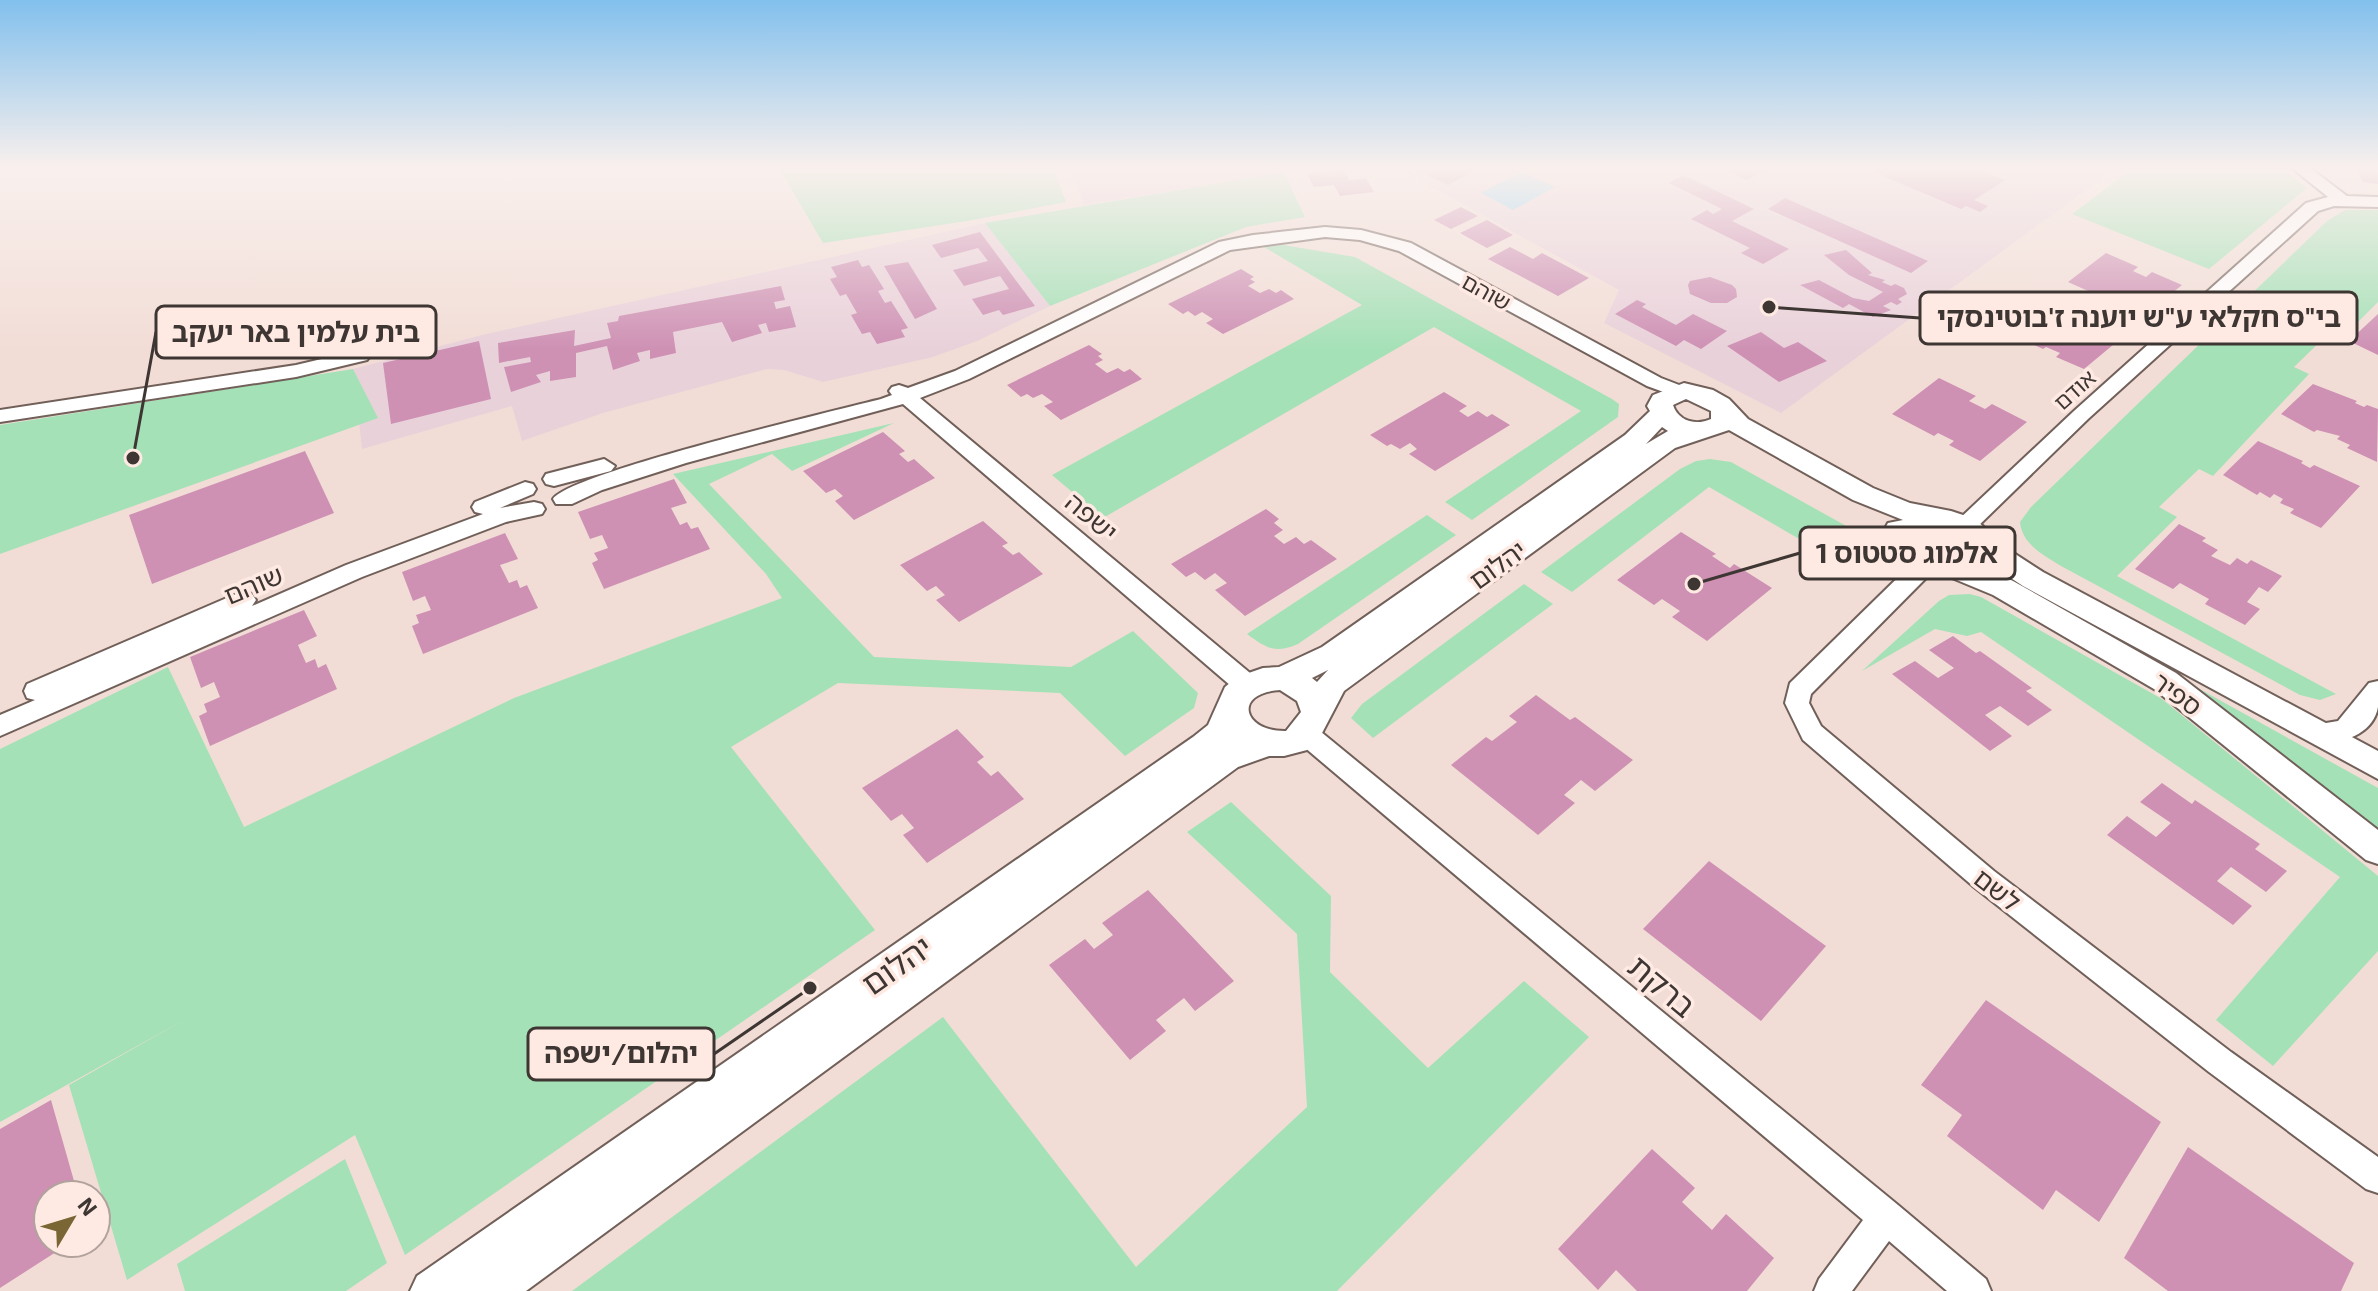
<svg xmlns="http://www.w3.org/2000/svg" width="2378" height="1291" viewBox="0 0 2378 1291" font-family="'Exo 2','Noto Sans Hebrew',sans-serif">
  <rect width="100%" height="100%" fill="#f2ddd6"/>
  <g fill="#e9d1da">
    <path d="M1070,168H1326L1284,172L1084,205Z"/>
    <path d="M1397,168H2116L1781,413L1604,323L1619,290Z"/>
    <path d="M985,223L1050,306L977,341L933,357L823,382L784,370L767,369L603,413L522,441L512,406L362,449L353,369L482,335Z"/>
  </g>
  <g fill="#a5e1b7">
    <path d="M779,168H1053L1066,202L967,221L823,243Z"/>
    <path d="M2133,168H2282L2307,188L2209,269L2072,214Z"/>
    <path d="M1284,172L1305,217L1246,227L1050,306L985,223Z"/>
    <path d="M2345,210H2378V302L2338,342L2325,337L2294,367L2309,374L2213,476L2199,469L2159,507L2177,517L2117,576L2336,694L2320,700L2300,695L2061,566C2043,555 2022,544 2020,522L2031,507L2327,221Z"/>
    <path d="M1283,245L1355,257L1612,399L1619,404L1618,417L1472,520L1445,502L1581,411L1434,327L1103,518L1052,475L1362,305L1264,247Z"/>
    <path d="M353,369L378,418L0,554V425Z"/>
    <path d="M894,423L792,471L772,454L709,484L874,657L1071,667L1133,631L1198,693L1194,708L1125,756L1060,693L838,683L731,747L875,930L405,1255L355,1135L127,1280L69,1085L184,1020L0,1122V749L168,667L244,827L514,698L782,598L766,574L673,474Z"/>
    <path d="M1710,459L1731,462L1868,538L1879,551L1878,559L1862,575L1709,487L1572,592L1541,572L1680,469L1696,461Z"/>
    <path d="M1427,515L1456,535L1298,644C1275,654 1266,648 1247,634Z"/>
    <path d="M2003,580L2378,788V829L2215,705Z"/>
    <path d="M1524,584L1553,604L1373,738L1351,718L1362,704Z"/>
    <path d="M1970,594L1981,597L2162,699L2378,876V951L2273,1066L2216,1020L2340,877L1981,632L1967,636L1935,629L1862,671L1939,601L1949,595Z"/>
    <path d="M1231,802L1331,896L1330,972L1428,1068L1524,981L1589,1037L1337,1291H572L943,1017L1136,1267L1307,1107L1297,934L1187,832Z"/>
    <path d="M345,1159L387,1263L346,1291H185L177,1264Z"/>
  </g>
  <path fill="#89d3f5" d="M1521,172L1555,187L1513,210L1481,193Z"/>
  <g fill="#ce91b4">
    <path d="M1412,168H1479L1448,185Z"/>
    <path d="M1719,168H1770L1747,180Z"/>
    <path d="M1864,168H1975L2005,180L1974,200L1988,206L1980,212L1966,206L1961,209Z"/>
    <path d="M2355,168H2378V184L2363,182Z"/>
    <path d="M1343,170L1349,180L1366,178L1374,192L1340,196L1334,185L1314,187L1307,174Z"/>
    <path d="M1683,175L1754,209L1732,221L1789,249L1763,264L1741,253L1750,248L1691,219L1707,210L1713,214L1722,209L1669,183Z"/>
    <path d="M1785,198L1828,217L1928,261L1911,273L1768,209Z"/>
    <path d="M1461,207L1478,216L1451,229L1434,220Z"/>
    <path d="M1487,220L1513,235L1487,248L1460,233Z"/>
    <path d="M980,232L1035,306L1003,315L999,310L983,315L972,299L1009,289L1000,276L964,286L953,270L988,261L978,248L941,258L932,245Z"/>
    <path d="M1510,247L1533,259L1542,253L1589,278L1558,296L1488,259Z"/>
    <path d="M1846,250L1872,273L1868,275L1885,280L1882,282L1891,286L1895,284L1904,288L1907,294L1898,299L1902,302L1897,305L1891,302L1883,306L1891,310L1873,317L1849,304L1843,308L1800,285L1819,280L1853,298L1869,301L1883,292L1849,275L1824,255Z"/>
    <path d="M2106,253L2138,267L2133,271L2146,277L2152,272L2182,285L2144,316L2117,304L2121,301L2107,295L2104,298L2068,282Z"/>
    <path d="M858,260L862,267L869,265L884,289L878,291L885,303L891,301L908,328L901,330L905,337L877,344L870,332L862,334L851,315L857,313L846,294L840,296L830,279L837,277L831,267Z"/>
    <path d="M908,262L937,309L915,319L884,266Z"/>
    <path d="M1241,269L1254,277L1250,279L1255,282L1248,286L1260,293L1269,289L1276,293L1281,290L1294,299L1223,334L1206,323L1213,319L1202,312L1195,316L1188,311L1183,314L1168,304Z"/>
    <path d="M1710,277L1732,285L1736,289L1737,297L1727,303H1711L1690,294L1688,285L1690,281Z"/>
    <path d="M781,286L785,300L774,302L776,309L790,306L796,327L769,332L766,323L758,325L762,333L732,342L722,322L673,332L676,353L650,359V350L637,353L640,361L613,370L607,346L576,353V377L550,381V371L536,375L541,382L511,392L504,367L531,362L530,357L499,363L498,343L575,330L574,346L611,338L607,323L618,321L619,316Z"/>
    <path d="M1637,300L1646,304L1642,307L1676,325L1693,314L1727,331L1701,349L1684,340L1676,346L1615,314Z"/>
    <path d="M2047,301L2080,315L2074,320L2088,326L2094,322L2125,335L2084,369L2056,357L2060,353L2046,347L2043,349L2006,332Z"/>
    <path d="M2378,314V355L2349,341Z"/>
    <path d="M1761,332L1784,348L1798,342L1827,361L1779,382L1727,346Z"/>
    <path d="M479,341L491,399L391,424L383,363Z"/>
    <path d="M1089,345L1102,354L1098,356L1103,360L1095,364L1107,373L1118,368L1124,372L1130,369L1142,379L1061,420L1044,406L1053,402L1042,394L1033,398L1027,394L1021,397L1007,385Z"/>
    <path d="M1939,378L1976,396L1969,401L1985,409L1992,404L2027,422L1980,461L1949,445L1954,441L1938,433L1934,436L1892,414Z"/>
    <path d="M2313,384L2357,401L2355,403L2364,407L2367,405L2378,409L2377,462L2347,448L2350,445L2337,439L2340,436L2317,430L2314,432L2281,414Z"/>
    <path d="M1444,392L1467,406L1459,411L1468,417L1478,411L1487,417L1492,414L1510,425L1435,471L1409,454L1417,449L1410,443L1400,449L1391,444L1387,446L1370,435Z"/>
    <path d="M883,432L905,451L899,454L908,462L914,459L935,478L854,520L835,501L843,496L835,489L826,493L803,471Z"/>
    <path d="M2258,441L2303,461L2301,463L2310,468L2314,465L2360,486L2321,528L2290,513L2294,509L2280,503L2283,499L2274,494L2270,498L2260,492L2257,495L2223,475Z"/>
    <path d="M305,451L334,513L152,584L129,515Z"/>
    <path d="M674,479L687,503L671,508L680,525L687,522L691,529L698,527L710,549L604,589L592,563L598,560L594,553L608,548L602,535L590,539L578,512Z"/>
    <path d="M1266,509L1279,519L1274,523L1283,530L1274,536L1284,544L1296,537L1304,544L1311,540L1337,559L1245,616L1215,590L1227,583L1215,573L1205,580L1195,572L1186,577L1171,564Z"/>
    <path d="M983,521L1008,543L1002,546L1013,555L1019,552L1043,574L959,622L936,600L945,595L936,586L927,591L900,565Z"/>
    <path d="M2179,524L2206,538L2202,541L2218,550L2211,556L2230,565L2237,558L2247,564L2251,560L2282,576L2268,592L2259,587L2247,602L2260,609L2245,625L2205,604L2209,599L2180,583L2173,589L2135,569Z"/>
    <path d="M1681,532L1716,554L1712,556L1730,568L1734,564L1772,588L1707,641L1672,617L1680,611L1662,599L1654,605L1617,580Z"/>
    <path d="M505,533L518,559L500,565L509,583L517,580L520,588L527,585L538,608L423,654L412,626L419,623L416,615L431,610L425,596L413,601L402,572Z"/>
    <path d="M304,610L317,636L298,645L306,663L315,659L318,668L326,664L337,689L210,746L199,716L207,712L204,704L220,697L214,682L201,688L190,657Z"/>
    <path d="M1953,636L1976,653L1980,651L2032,688L2026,691L2052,710L2028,726L2000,706L1985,715L2012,736L1990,751L1892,674L1915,661L1938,678L1954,668L1929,650Z"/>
    <path d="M1536,695L1570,720L1575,717L1633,760L1595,791L1581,780L1564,795L1575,803L1538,835L1451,765L1486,737L1492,741L1517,722L1509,716Z"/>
    <path d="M957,729L984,757L977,762L991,776L998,771L1024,799L927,863L903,835L914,828L902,814L891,821L862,788Z"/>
    <path d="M2162,783L2192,804L2195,800L2260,844L2255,849L2287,871L2266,892L2231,867L2217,881L2252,906L2233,925L2107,835L2127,816L2156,837L2171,823L2140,802Z"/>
    <path d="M1709,861L1826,946L1761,1021L1643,929Z"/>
    <path d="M1148,890L1234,981L1195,1011L1184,998L1156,1020L1166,1031L1130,1060L1049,965L1085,939L1094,949L1113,935L1102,923Z"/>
    <path d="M1986,1000L2161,1122L2099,1222L2056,1190L2043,1210L1947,1136L1962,1115L1921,1085Z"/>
    <path d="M51,1100L78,1195H48V1243H70L0,1288V1129Z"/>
    <path d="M2188,1147L2354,1263L2341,1291H2168L2124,1258Z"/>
    <path d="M1652,1149L1695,1188L1682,1202L1712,1230L1726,1214L1774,1258L1747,1291H1637L1616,1270L1598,1290L1558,1249Z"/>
  </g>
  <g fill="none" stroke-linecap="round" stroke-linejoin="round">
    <g stroke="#716059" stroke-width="4">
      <g id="minor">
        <path d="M2292,168H2310L2347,196L2378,197V207L2334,206L2318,211L2088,419L1973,531H1957L1954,526L1957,521L2074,411L2306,203L2328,197Z"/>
        <path d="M1325,227L1361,230L1411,243L1661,378L1687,388L1690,392L1680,398L1647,386L1399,251L1360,240L1325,237L1230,250L969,379L920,398L1256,678L1259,685L1256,692L1247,694L1238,692L903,404L686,463L602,490L572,504H556L553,499C570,473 834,411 881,399L892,395L889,391L892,387L899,385L908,388L955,371L1219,242L1253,235Z"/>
        <path d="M360,350L370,356L367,360L296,377L0,422V410L296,365Z"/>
        <path d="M604,459L615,466L611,471L554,486L546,484L543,479L546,474Z"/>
        <path d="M525,482L533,484L536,489L533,494L500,508L534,502L542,504L545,509L542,514L506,522L362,577L0,736V715L35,700L27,698L24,691L27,684L236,594L244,592L252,594L256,600L252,606L346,565L483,514L475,512L472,507L475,502Z"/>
        <path d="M1931,551L1939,553L1942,559L1939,565L1811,694L1809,703L1821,726L1994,871L2231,1052L2378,1157V1193L2366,1189L2209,1072L1974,887L1803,740L1785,703L1790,683L1923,553Z"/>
        <path d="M2378,681C2378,689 2378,699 2378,707C2373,737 2333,748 2308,740L2304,733L2308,726L2338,721L2369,683Z"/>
        <path d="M1306,724L1315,727L1898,1205L1986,1279L1991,1291H1947L1889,1241L1852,1291H1814L1819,1279L1863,1220L1297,741L1293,734L1297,727Z"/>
      </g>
    </g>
    <g stroke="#716059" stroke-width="4">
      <path id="tertiary" d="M1684,383L1713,390L1729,399L1748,419L1873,488L1910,503L1951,511L1975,519L2009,550L2043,572L2378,751V779L2023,586L1991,565L1988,570L2013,581L2176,673L2378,830V864L2366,860L2154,689L1993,595L1923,566L1884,530L1888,523L1903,520L1853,500L1729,430L1675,448L1344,691L1321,735L1307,750L1284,756H1269L1238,767L526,1291H410L417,1276L1193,737L1208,725L1225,687L1237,677L1263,668L1279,667L1322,647L1625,435L1650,411L1647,406L1653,395ZM1686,399L1711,411V419C1696,426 1678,421 1673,405ZM1662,427L1668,431L1646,444ZM1931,528L1955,533L1981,556C1954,555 1949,558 1927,539L1926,531ZM1328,670L1317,682L1312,678ZM1280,690L1297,701L1301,712L1286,731C1243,732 1232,693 1280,690Z"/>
    </g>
    <use href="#minor" fill="#fff" fill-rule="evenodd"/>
    <use href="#tertiary" fill="#fff" fill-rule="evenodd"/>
  </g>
  <linearGradient id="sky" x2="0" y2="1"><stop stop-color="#82c0ed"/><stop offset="0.48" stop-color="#f9f0ed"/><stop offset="1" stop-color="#f9f0ed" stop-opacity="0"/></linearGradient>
  <rect width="2378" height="349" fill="url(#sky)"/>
  <g text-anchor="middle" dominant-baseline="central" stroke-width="7" stroke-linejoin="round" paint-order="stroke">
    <g font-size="22" fill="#3e3633" stroke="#ffeae3">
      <text transform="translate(1487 291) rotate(29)">שוהם</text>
      <text transform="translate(2074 389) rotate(-42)">אודם</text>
    </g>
    <g font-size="26" fill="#3e3633" stroke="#ffeae3">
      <text transform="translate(1092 516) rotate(40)">ישפה</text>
      <text transform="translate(1497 564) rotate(-36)">יהלום</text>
      <text transform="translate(253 584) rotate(-23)">שוהם</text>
      <text transform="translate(2178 693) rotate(36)">ספיר</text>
      <text transform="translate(1998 889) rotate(38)">לשם</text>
    </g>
    <g font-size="32" fill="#3e3633" stroke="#ffeae3">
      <text transform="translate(896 964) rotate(-35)">יהלום</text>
      <text transform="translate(1663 985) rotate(40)">ברקת</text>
    </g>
  </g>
  <path fill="none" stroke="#3e3633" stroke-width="3" d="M1769 307L1920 318M133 458L156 332M1694 584L1800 553M810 988L714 1054"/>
  <g fill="#3e3633" stroke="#ffeae3" stroke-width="3">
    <circle cx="1769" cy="307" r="8"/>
    <circle cx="133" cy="458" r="8"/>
    <circle cx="1694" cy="584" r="8"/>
    <circle cx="810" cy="988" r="8"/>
  </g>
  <g fill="#ffeae3" stroke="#3e3633" stroke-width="3">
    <rect x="1920" y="292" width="437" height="52" rx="8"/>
    <rect x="156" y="306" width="280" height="52" rx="8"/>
    <rect x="1800" y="527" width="215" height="52" rx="8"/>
    <rect x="528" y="1028" width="186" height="52" rx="8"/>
  </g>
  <g font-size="28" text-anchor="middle" font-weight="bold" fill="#3e3633">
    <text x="2139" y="327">בי"ס חקלאי ע"ש יוענה ז'בוטינסקי</text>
    <text x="296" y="342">בית עלמין באר יעקב</text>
    <text x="1907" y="563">אלמוג סטטוס 1</text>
    <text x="621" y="1063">יהלום/ישפה</text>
  </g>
  <g transform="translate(72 1219) rotate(52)"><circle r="38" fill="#ffeae3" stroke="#b2a29d" stroke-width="2"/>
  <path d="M0-6L14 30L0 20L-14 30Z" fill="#7a6534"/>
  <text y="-12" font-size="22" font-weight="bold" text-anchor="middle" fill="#3e3633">N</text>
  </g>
</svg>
